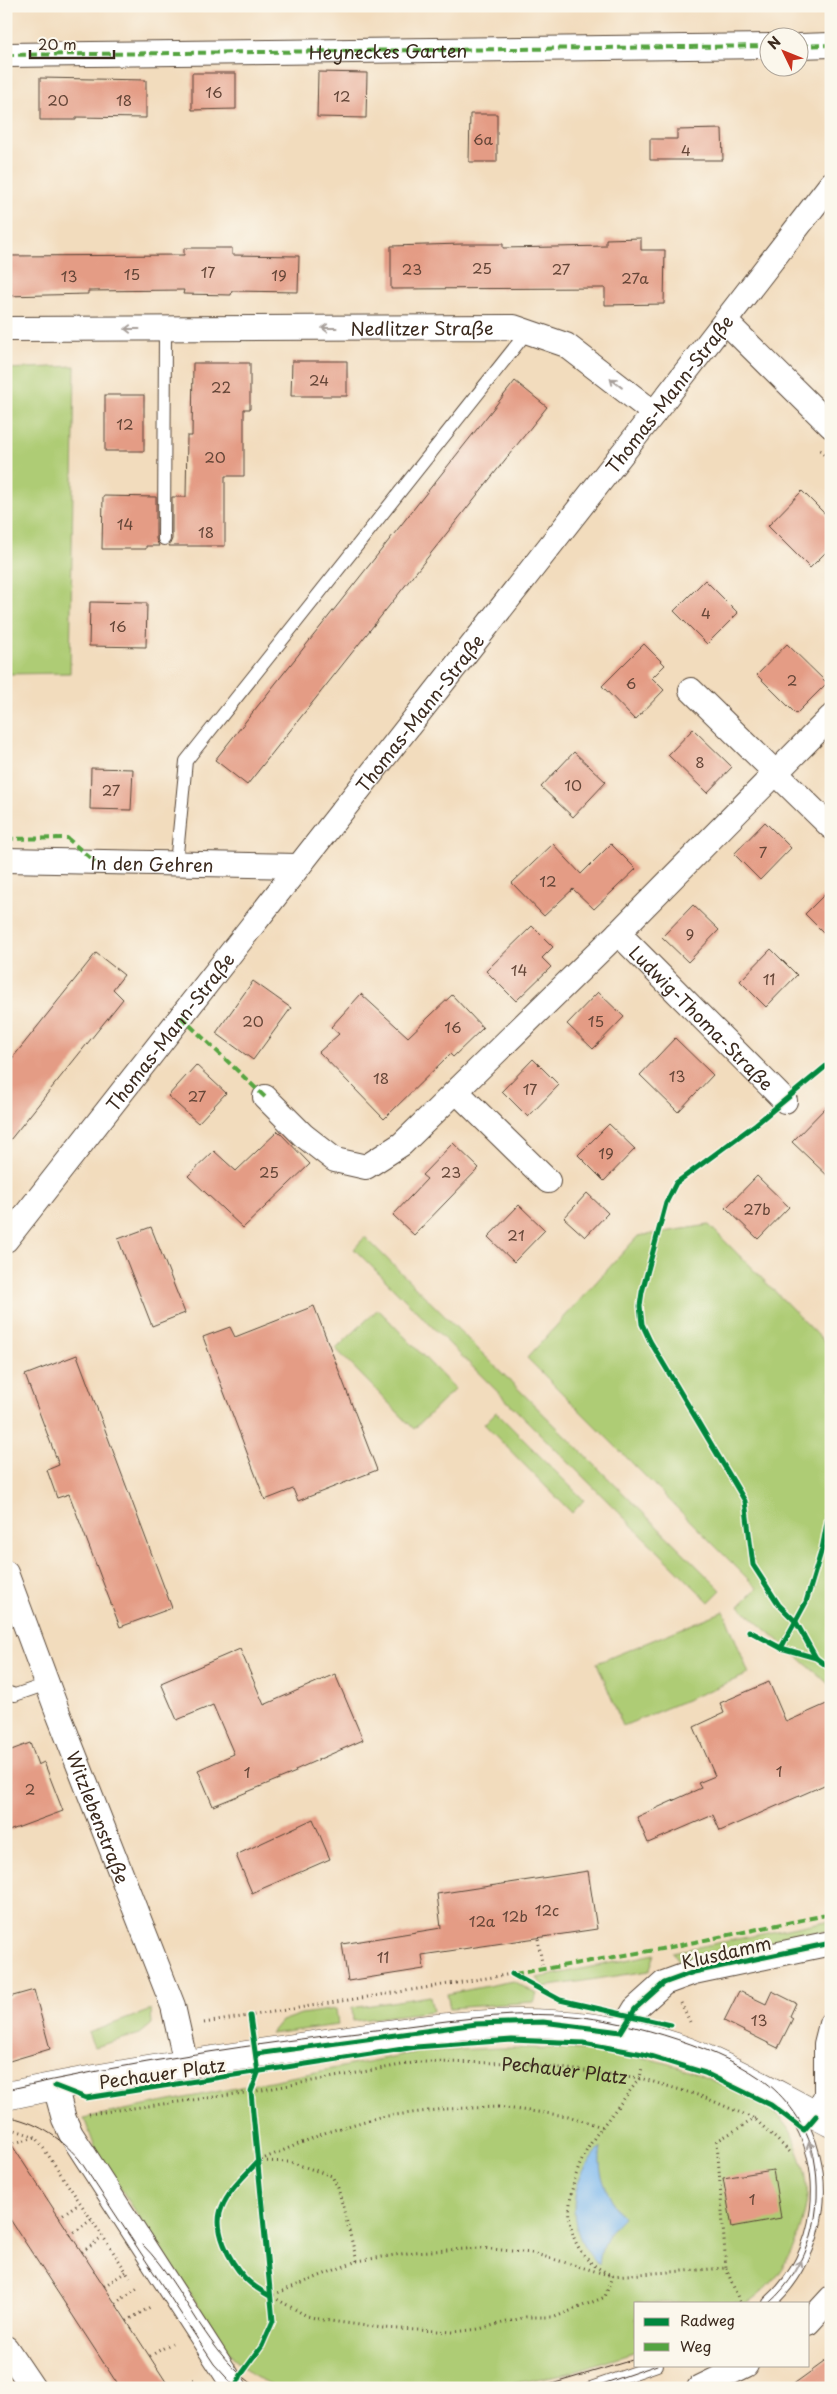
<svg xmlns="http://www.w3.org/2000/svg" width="837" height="2394" viewBox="0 0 837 2394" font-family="'Playpen Sans',sans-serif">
  <rect width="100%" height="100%" fill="#fbf7ec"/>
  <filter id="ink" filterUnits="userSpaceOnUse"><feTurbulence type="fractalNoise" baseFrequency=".02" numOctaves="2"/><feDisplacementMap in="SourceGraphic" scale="10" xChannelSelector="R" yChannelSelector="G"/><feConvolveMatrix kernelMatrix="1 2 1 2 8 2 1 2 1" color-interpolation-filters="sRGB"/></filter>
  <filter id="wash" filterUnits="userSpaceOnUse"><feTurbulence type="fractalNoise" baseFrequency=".0096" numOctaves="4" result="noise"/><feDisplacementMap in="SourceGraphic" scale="20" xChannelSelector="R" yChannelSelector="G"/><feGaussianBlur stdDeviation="1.12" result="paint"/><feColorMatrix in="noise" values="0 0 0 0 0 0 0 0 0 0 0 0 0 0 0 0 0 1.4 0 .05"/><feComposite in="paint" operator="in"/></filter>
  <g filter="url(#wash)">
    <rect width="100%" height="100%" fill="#f2dcbd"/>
    <g fill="#aecc74" stroke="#747b49">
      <path d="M75,366L70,673L6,674V369Z"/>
      <path d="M709,1225L831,1348V1686L739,1606L757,1588L527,1358L638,1236Z"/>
      <path d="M365,1237L721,1590L709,1602L354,1249Z"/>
      <path d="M378,1309L455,1389L414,1429L336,1349Z"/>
      <path d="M496,1412L584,1500L572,1513L484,1424Z"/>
      <path d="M724,1611L749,1674L623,1726L597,1663Z"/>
      <path d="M831,1920V1930L680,1962L673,1952Z"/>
      <path d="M655,1954L649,1971L544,1987L537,1978Z"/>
      <path d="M513,1981L537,1994L533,2002L450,2008L447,1994Z"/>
      <path d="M430,1996L433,2011L353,2021L352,2008Z"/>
      <path d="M336,2009L338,2025L270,2034L281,2021L301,2014Z"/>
      <path d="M151,2010L152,2024L140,2034L94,2047L88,2033Z"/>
      <path d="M500,2048C560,2048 623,2049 680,2067C699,2074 717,2082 736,2091C755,2100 776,2109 788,2127C793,2134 795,2144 798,2151C806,2171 810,2189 805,2210C797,2248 780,2281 747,2303H636V2351L568,2373L491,2388H275L254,2376L232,2357L97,2153L84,2118L417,2052Z"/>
    </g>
    <path fill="#7cb8ee" stroke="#5c7186" d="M601,2148C596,2174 609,2197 622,2218C608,2231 601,2245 599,2265C564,2232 567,2180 601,2148Z"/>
    <g id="blocks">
      <g fill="#e49c85">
        <path d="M318,72L367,73L366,118L317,117Z"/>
        <path d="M192,73H236V109L192,110Z"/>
        <path d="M40,78L146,80V118L76,117V120H40Z"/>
        <path d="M470,114H497V162H469Z"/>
        <path d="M722,129L723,160H650V139H677V130Z"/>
        <path d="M641,238V250H665L664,304L605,305V288L391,289V246L462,244H503V248L606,246V239Z"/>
        <path d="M184,248H232V255L299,256L298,292L232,291L231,295L183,294L184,290L88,291V294L6,296V256L184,255Z"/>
        <path d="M292,361H347V396H291Z"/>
        <path d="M193,363H250V409H244V476H225V546H169L172,539V497H186L187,436H192Z"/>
        <path d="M515,381L547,407L247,785L215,760Z"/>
        <rect x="105" y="395" width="39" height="56"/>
        <path d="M802,491L831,520V547L810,568L768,526Z"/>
        <path d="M103,496L156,497V539L159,546H146V549H102Z"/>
        <path d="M705,580L738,613L707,644L674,611Z"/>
        <path d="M90,602L147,603L146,647L89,646Z"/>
        <path d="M644,644L665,665L652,678L664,690L635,720L602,686Z"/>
        <path d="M787,644L827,683L796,714L757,675Z"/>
        <path d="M693,729L732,767L707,793L668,755Z"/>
        <path d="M574,752L606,782L573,817L541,787Z"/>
        <path d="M91,768L133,769L131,810L90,809Z"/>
        <path d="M765,822L791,848L760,880L734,854Z"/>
        <path d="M553,844L581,874L611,844L636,869L594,909L573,889L544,916L512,883Z"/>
        <path d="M831,888V940L805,914Z"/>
        <path d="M693,905L719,930L688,962L662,937Z"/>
        <path d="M532,926L553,947L542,958L551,967L516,1001L486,971Z"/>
        <path d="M771,949L797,975L766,1007L740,981Z"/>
        <path d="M96,953L124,975L113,989L123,999L6,1145V1066Z"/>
        <path d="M253,981L291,1008L253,1060L216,1033Z"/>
        <path d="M598,992L624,1017L593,1049L567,1024Z"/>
        <path d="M361,994L408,1037L452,995L483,1028L453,1057L450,1054L384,1119L319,1052L339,1034L331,1027Z"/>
        <path d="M675,1038L713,1075L678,1112L640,1075Z"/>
        <path d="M533,1059L559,1085L528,1117L502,1091Z"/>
        <path d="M196,1065L226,1093L198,1123L168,1096Z"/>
        <path d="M831,1102V1179L792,1142Z"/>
        <path d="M609,1124L635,1149L604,1181L578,1155Z"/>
        <path d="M278,1131L310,1164L243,1228L188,1176L214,1151L236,1171Z"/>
        <path d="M453,1143L479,1168L414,1235L393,1215L427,1179L422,1175Z"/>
        <path d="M757,1176L789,1207L758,1239L726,1208Z"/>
        <path d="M587,1193L608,1213L585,1237L564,1218Z"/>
        <path d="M519,1205L545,1230L514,1262L488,1237Z"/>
        <path d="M151,1227L185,1313L152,1326L118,1239Z"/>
        <path d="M314,1306L377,1470L298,1501L293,1489L265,1500L203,1337L230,1327L235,1337Z"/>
        <path d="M77,1355L172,1608L120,1627L69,1494L57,1498L47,1470L59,1465L25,1375Z"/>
        <path d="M240,1649L264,1705L335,1674L363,1740L295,1770L296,1772L213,1806L198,1770L234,1754L213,1705L177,1720L161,1683Z"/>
        <path d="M769,1682L786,1722L831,1702V1782L720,1831L713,1815L648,1843L637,1817L701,1788L698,1783L715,1776L694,1727L724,1713L720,1703Z"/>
        <path d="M30,1743L38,1765L44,1762L63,1811L6,1832V1752Z"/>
        <path d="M313,1819L330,1859L252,1893L236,1855Z"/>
        <path d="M588,1871L597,1929L422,1955L424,1969L348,1981L342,1944L441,1928L437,1894Z"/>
        <path d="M34,1990L50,2049L6,2062V1998Z"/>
        <path d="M739,1991L766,2004L772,1991L796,2003L790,2016L793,2018L778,2048L724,2021Z"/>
        <path d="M6,2136L104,2286L170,2388H120L6,2213Z"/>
        <path d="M773,2170L781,2218L732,2227L723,2178Z"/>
        <path d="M831,2357V2388H788Z"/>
      </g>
    </g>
  </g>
  <g filter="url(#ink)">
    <use href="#blocks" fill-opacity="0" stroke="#564536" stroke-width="1"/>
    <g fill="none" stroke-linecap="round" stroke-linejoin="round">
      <g stroke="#564536" stroke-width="14">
        <g id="service">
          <path d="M164,539L165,329"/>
          <path d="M176,864L186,761L527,332"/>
          <path d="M6,1692L15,1695L47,1684"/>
          <path d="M769,2303C823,2256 835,2166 791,2108"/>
          <path d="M591,2388L657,2365"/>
        </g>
      </g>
      <g stroke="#564536" stroke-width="26">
        <g id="minor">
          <path d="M800,46L831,45"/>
          <path id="s2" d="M6,55L770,46"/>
          <path d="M726,322L831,426"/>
          <path id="s3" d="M6,329L514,327L566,345L654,413"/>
          <path d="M691,690L831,827"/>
          <path id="s4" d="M6,860L298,866"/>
          <path id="s5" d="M618,933L785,1101"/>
          <path d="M457,1092L548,1181"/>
          <path d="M265,1097L303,1135L335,1160L366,1167L402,1144L618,933L831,717"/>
          <path id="s6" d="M6,1240L654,413L831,184"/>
          <path id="s7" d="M6,1573L58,1713L173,2006L186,2064"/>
          <path d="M621,2032L635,2009L664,1983L694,1972L831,1943"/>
          <path d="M55,2086L64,2119L71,2134L235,2388"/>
          <path d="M816,2116L826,2095V2044L831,2024"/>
          <path d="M808,2323L831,2298"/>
          <path d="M6,2348L33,2388"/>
          <path d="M699,2388L746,2365"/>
        </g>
      </g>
      <g stroke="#564536" stroke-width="29">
        <path id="secondary" d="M6,2096C101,2076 197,2062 293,2048C417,2030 534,2006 657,2041C719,2059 774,2094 831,2123"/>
      </g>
      <g stroke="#564536" stroke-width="3" stroke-dasharray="1 4" stroke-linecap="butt">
        <path d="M820,450L831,463"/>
        <path d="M538,1939L543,1969"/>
        <path d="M681,2003L690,2022"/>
        <path d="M204,2023L512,1974"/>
        <path d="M498,2107L568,2116L602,2127C575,2161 553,2222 587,2259C593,2266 604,2271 612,2276L605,2297L555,2317H526L479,2329L454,2332L382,2328L323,2320L307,2316L255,2287L243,2277L230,2257L219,2226L220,2210L229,2195L258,2161L327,2132L379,2117L444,2109Z"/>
        <path id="s1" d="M89,2114L251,2092L418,2062L521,2063L640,2078L701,2096L755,2119L790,2152"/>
        <path d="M6,2127L36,2137L130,2277"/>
        <path d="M602,2127L640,2078L642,2067"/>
        <path d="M8,2151L6,2145L36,2137"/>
        <path d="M262,2161L290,2162L332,2176L338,2188L357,2261L270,2296"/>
        <path d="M59,2217L79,2203"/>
        <path d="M70,2235L91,2220"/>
        <path d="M82,2252L102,2238"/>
        <path d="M357,2261L414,2252L482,2248L532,2253L612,2276L726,2268L717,2141L756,2118"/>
        <path d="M726,2268L740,2303"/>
        <path d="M104,2286L126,2272"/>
        <path d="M115,2303L138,2288"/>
        <path d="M127,2321L150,2307"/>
        <path d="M150,2356L172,2343"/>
        <path d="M180,2388L196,2378"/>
      </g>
      <use href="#service" stroke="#fff" stroke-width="12"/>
      <use href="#minor" stroke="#fff" stroke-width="24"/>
      <use href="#secondary" stroke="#fff" stroke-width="28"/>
      <g stroke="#3b2a1e" stroke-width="1">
        <path d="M6,2090C131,2062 257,2043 384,2029C441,2022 501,2012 559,2015C616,2017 713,2045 760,2078C786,2096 807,2125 814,2157C824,2210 811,2266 769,2303"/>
        <path d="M6,2116C36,2122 59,2136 79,2159L214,2364L236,2388"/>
        <path d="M143,2245C186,2288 207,2357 259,2388"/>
        <path d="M538,2388L636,2359"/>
        <path d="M591,2388L657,2365"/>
      </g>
      <g stroke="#54a441" stroke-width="4" stroke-dasharray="8 4" stroke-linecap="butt">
        <path d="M800,46L831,45"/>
        <path d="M6,55L770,46"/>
        <path d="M6,839L67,838L95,862"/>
        <path d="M181,1017L265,1097"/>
        <path d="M514,1974L661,1949L831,1914"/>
      </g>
      <g stroke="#fbf7ec" stroke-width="8">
        <g id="cycleway">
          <path d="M831,1062L756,1124L676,1183L666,1203L642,1292L640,1306L642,1324L650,1341L745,1501L753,1565L779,1605L796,1622L816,1658L831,1669"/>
          <path d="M749,1631L781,1648L816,1658"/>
          <path d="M781,1648L806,1602L822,1549L831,1502"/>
          <path d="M512,1974L560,2000L671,2025"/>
          <path d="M256,2054L476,2024L543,2022L621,2032L635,2009L664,1983L694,1972L831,1943"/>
          <path d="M55,2086L86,2098L416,2047L512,2040L583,2043L643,2054L705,2073L771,2105L804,2130L816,2116"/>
          <path d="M258,2161C246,2175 229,2189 222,2207C212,2229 230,2262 245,2278C252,2286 261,2291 270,2296"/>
          <path d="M235,2388L241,2375L262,2346L273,2321L251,2092L258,2073L250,2016"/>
        </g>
      </g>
      <use href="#cycleway" stroke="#00873e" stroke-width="5"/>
    </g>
    <defs><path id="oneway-shaft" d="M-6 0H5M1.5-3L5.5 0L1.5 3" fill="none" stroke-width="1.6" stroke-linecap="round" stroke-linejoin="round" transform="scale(1.25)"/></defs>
    <g stroke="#a79f9a">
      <use href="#oneway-shaft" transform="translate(329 328) rotate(180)"/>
      <use href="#oneway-shaft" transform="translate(132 329) rotate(180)"/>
      <use href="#oneway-shaft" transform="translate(616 383) rotate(-142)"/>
      <use href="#oneway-shaft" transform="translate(811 2149) rotate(-106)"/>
      <use href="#oneway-shaft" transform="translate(798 2267) rotate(-61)"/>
    </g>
  </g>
  <g text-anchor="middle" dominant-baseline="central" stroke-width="5" stroke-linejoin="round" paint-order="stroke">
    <g font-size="15" fill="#654638">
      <text x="214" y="91">16</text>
      <text x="342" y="95">12</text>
      <text x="58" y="99">20</text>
      <text x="124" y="99">18</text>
      <text x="483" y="138">6a</text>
      <text x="686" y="149">4</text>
      <text x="482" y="267">25</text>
      <text x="412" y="268">23</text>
      <text x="561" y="268">27</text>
      <text x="208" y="271">17</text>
      <text x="132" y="273">15</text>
      <text x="279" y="274">19</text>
      <text x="69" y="275">13</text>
      <text x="635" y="277">27a</text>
      <text x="319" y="379">24</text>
      <text x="221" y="386">22</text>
      <text x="125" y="423">12</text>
      <text x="215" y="456">20</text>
      <text x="125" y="523">14</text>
      <text x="206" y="531">18</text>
      <text x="706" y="612">4</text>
      <text x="118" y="625">16</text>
      <text x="792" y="679">2</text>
      <text x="631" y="682">6</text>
      <text x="700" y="761">8</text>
      <text x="573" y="784">10</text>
      <text x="111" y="789">27</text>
      <text x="763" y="851">7</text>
      <text x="548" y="880">12</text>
      <text x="690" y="933">9</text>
      <text x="519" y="969">14</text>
      <text x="769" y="978">11</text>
      <text x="253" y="1020">20</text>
      <text x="596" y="1020">15</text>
      <text x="453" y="1026">16</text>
      <text x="677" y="1075">13</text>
      <text x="381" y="1077">18</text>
      <text x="530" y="1088">17</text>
      <text x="197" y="1095">27</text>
      <text x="606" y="1152">19</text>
      <text x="269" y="1171">25</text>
      <text x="451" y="1171">23</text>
      <text x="757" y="1208">27b</text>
      <text x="516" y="1234">21</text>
      <text x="779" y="1770">1</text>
      <text x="247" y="1771">1</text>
      <text x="30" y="1788">2</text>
      <text x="547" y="1909">12c</text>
      <text x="515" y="1915">12b</text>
      <text x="482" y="1920">12a</text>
      <text x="383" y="1956">11</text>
      <text x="759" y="2019">13</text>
      <text x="752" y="2198">1</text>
    </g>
    <g font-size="18" fill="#3b2a1e" stroke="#fbf7ec">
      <text stroke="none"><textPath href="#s2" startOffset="382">Heyneckes Garten</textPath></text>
      <text stroke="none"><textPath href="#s3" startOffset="416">Nedlitzer Straße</textPath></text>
      <text stroke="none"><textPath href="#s6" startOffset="1075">Thomas-Mann-Straße</textPath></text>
      <text stroke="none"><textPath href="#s6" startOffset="670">Thomas-Mann-Straße</textPath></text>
      <text stroke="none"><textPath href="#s4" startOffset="146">In den Gehren</textPath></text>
      <text stroke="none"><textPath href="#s5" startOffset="119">Ludwig-Thoma-Straße</textPath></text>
      <text stroke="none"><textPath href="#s6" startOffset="265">Thomas-Mann-Straße</textPath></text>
      <text stroke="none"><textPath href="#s7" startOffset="261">Witzlebenstraße</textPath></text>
      <text transform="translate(726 1952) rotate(-13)">Klusdamm</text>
      <text stroke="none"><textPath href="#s1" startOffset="480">Pechauer Platz</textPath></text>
      <text transform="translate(162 2073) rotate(-8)">Pechauer Platz</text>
    </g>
  </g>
  <rect width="837" height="2394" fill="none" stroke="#fbf7ec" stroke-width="25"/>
  <rect x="634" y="2302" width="175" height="65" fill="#fbf7ec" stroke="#aea59a"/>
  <rect x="644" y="2318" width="25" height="8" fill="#00873e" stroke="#aea59a"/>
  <text x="680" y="2326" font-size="15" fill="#3b2a1e">Radweg</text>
  <rect x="644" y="2343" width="25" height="8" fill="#54a441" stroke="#aea59a"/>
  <text x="680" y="2352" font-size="15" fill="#3b2a1e">Weg</text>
  <g transform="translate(784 52) rotate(313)"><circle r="24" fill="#fbf7ec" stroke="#aea59a"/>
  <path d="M0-4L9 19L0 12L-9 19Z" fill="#c8321e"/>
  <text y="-8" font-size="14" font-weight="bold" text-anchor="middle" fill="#3b2a1e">N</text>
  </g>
  <path d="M30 50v8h84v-8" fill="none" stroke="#3b2a1e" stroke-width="2.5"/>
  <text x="38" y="50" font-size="15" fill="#3b2a1e" stroke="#fbf7ec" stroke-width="4" paint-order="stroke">20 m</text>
</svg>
